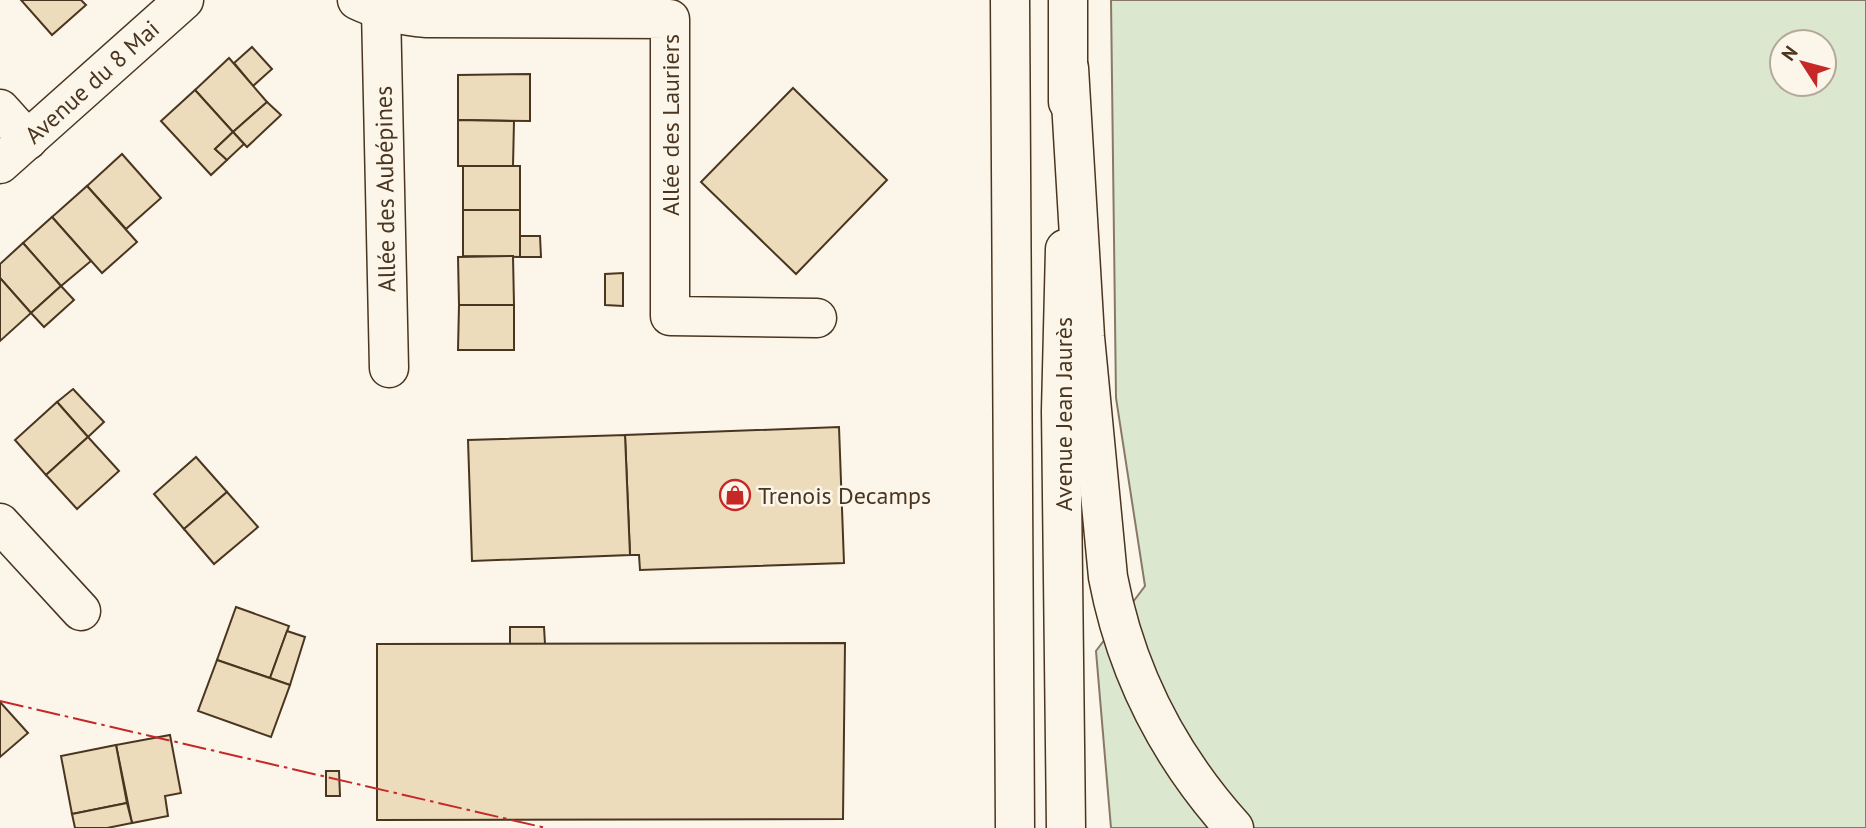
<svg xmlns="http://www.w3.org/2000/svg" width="1866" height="828" viewBox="0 0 1866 828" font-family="'PT Sans',sans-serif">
  <rect width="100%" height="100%" fill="#fbf6e9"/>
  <path fill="#dce7d0" stroke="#887966" stroke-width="2" fill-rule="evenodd" d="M1111,0H1866V828H1111L1096,651L1145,586L1116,398ZM1782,42H1824V84H1782Z"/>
  <g fill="#ecdcbc" stroke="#4a3520" stroke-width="2">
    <path d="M21,0H81L86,5L52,35Z"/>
    <path d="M252,47L272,69L253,86L234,63Z"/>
    <path d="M229,58L267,102L233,132L195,90Z"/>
    <path d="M530,74V121L458,120V75Z"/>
    <path d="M793,88L887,180L796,274L701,182Z"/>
    <path d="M195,90L233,132L215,149L227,160L211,175L161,121Z"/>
    <path d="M267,102L281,115L247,147L233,132Z"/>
    <path d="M458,120L514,121L513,166H458Z"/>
    <path d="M233,132L244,144L227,160L215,149Z"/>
    <path d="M122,154L161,198L126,229L87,186Z"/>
    <rect x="463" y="166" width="57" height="44"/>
    <path d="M87,186L137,242L102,273L52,217Z"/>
    <path d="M463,210H520V257L463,256Z"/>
    <path d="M52,217L91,261L61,286L23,243Z"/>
    <path d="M520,236H540L541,257H520Z"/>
    <path d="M23,243L61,286L31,313L0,278V264Z"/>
    <path d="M513,256L514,305H459L458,257Z"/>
    <path d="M623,273V306L605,305V274Z"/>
    <path d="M0,278L31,313L0,341Z"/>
    <path d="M61,286L74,300L44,327L31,313Z"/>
    <path d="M459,305H514V350H458Z"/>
    <path d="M73,389L104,422L88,437L57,402Z"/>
    <path d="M57,402L88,437L46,475L15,440Z"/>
    <path d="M839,427L844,563L640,570L639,555H630L625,435Z"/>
    <path d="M625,435L630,555L472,561L468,440Z"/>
    <path d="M88,437L119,471L77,509L46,475Z"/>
    <path d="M196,457L227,492L184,529L154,494Z"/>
    <path d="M227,492L258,527L214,564L184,529Z"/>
    <path d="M236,607L289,626L270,678L217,660Z"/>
    <path d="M510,627H544L545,644H510Z"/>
    <path d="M287,631L305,637L290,685L270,678Z"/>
    <path d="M845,643L843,819L377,820V644Z"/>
    <path d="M217,660L290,685L271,737L198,711Z"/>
    <path d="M0,702L28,733L0,757Z"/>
    <path d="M170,735L181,793L165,796L168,816L132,823L116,745Z"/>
    <path d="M116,745L127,803L72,814L61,756Z"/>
    <path d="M326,771H339L340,796H326Z"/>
    <path d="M127,803L132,823L107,828H75L72,814Z"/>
  </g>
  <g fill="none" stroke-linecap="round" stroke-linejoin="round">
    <g stroke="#4a3520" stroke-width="41">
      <g id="street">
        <path d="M357,0C380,11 402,16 427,18L670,19V316L817,318"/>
        <path d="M381,10L389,368"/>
        <path d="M0,109L28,140"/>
        <path d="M0,164L184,0"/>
        <path d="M0,523L81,611"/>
      </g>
    </g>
    <g stroke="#4a3520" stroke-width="41">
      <g id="secondary">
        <path d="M1010,0L1015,828"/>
        <path d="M1068,102V0"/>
        <path d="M1065,249L1061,411L1066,828"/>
      </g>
    </g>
    <g stroke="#4a3520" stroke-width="41">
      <path id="highway" d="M1069,68L1085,337L1108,577C1126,672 1169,756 1234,828"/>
    </g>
    <use href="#street" stroke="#fbf6e9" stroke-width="38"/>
    <use href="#secondary" stroke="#fbf6e9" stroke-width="38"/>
    <use href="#highway" stroke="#fbf6e9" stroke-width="38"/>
    <path stroke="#c62828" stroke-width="2" stroke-dasharray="24 5 3.5 5" stroke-linecap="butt" d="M0,701L546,828"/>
  </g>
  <defs>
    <g id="shop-ring" transform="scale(1.575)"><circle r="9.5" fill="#fbf6e9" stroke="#c62828" stroke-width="1.5"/><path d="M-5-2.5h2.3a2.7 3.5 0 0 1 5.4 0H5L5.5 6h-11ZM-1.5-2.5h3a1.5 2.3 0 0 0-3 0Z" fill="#c62828"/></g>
  </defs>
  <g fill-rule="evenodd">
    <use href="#shop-ring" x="735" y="495"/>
  </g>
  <g text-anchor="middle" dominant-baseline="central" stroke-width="5" stroke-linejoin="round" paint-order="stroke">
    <g font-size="24" fill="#4a3520" stroke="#fbf6e9">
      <text transform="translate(92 82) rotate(-42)">Avenue du 8 Mai</text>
      <text transform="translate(670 125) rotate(-90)">Allée des Lauriers</text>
      <text transform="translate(385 189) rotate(-91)">Allée des Aubépines</text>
      <text transform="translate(1063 414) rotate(-90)">Avenue Jean Jaurès</text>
    </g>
    <g font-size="24" fill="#4a3520" stroke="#fbf6e9" text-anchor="start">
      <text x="758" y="495">Trenois Decamps</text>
    </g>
  </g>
  <g transform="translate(1803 63) rotate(306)"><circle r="33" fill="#fbf6e9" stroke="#b4a999" stroke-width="2"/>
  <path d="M0-5L12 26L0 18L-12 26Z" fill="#c62828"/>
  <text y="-10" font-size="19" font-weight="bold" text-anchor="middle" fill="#4a3520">N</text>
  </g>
</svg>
